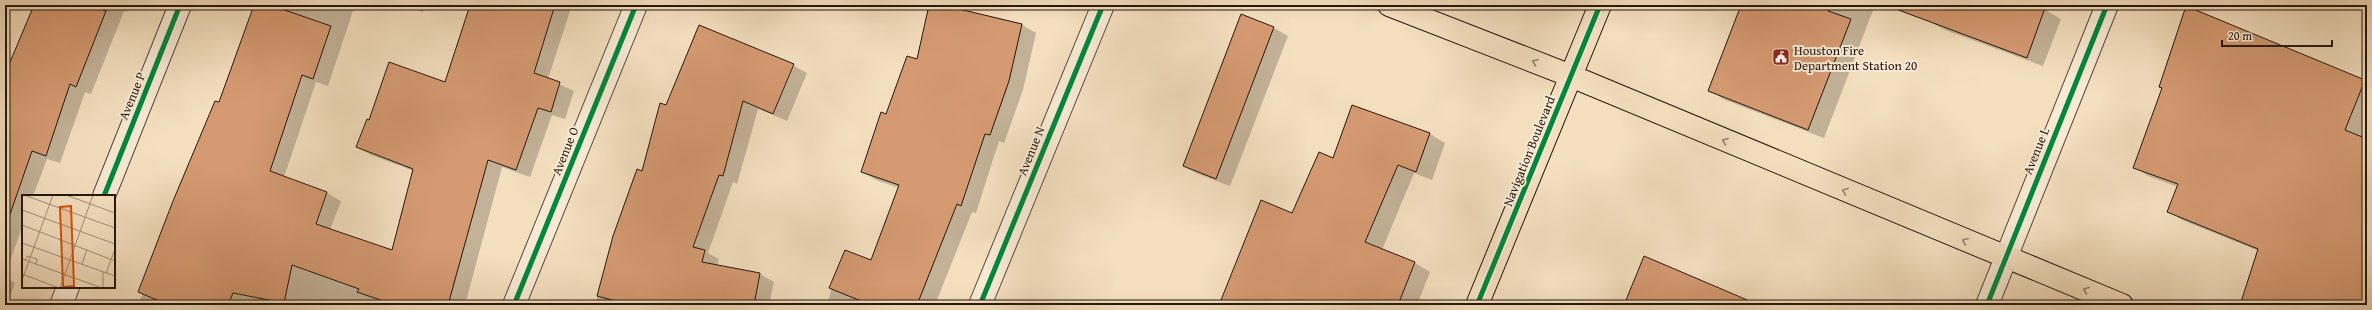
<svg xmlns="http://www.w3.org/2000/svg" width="2372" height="310" viewBox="0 0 2372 310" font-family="'Gentium Book Plus',serif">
  <rect width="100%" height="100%" fill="#f4dfbf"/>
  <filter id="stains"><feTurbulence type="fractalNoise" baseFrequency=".005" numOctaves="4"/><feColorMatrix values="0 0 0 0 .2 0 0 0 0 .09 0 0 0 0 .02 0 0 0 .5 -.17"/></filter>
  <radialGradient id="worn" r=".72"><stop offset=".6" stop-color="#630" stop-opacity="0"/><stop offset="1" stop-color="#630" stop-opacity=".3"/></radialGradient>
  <g fill="#0003">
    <path d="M34,5H129L126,12L124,11L91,94L85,92L60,163L47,159L33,196H23V225L5,275V74Z"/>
    <path d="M255,5H355L328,86L316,82L284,177L327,193L341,201L330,230L393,252L414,171L371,155L357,147L370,121L446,83L471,5H572L548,79L574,91L565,119L552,115L530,177L502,167L465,305H271L247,300L245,305H138L220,104Z"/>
    <path d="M403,5H426L423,12Z"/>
    <path d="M930,5L1022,25L1036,33L1023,90L1004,143L999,141L976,213L972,212L935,305H827L832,288L871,262L899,188L876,180L862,172L887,115L917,61Z"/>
    <path d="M1742,5H1875L1824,138L1725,100L1709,90Z"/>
    <path d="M1935,5H2049L2047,11L2061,19L2043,66L1945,30L1929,21Z"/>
    <path d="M2187,7L2367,81V305H2244L2259,251L2182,220L2168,211L2178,187L2148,176L2134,167L2163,88Z"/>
    <path d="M1241,15L1274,28L1288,36L1230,186L1198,174L1184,166Z"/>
    <path d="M792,65L771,114L758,109L737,184L733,182L708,253L719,259L717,266L760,274L774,282L769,305H595L614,236L643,172L666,106Z"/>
    <path d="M794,66L807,73L787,121L773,115Z"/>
    <path d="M1430,134L1445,143L1432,180L1414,173L1382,250L1415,263L1430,272L1417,305H1220L1334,159Z"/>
    <path d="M5,277L15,283L7,305H5Z"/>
  </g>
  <g fill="#d59a72" stroke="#25170e">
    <path d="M34,5H89L106,11L76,87L70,84L46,156L32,151L9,217L5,216V74Z"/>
    <path d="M254,5H270L331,26L313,79L302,75L270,171L327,192L316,224L392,250L413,169L356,147L367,119L369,120L389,62L445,82L470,5H555L534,73L560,82L551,112L538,108L516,170L488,160L448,305H395L357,292L359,289L292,265L284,303L233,293L228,305H169L138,292L173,201L215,101L219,102Z"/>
    <path d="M929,5H942L1022,24L1009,81L990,135L985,134L961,206L957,204L917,305H871L829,288L845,250L871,260L899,185L861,172L881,112L886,114L907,56L917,59Z"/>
    <path d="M1741,5H1831L1828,11L1851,19L1808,130L1708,91Z"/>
    <path d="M1893,5H2046L2027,58L1893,8Z"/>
    <path d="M2186,6L2365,80L2345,130L2367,139V305H2240L2258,249L2167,212L2178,184L2133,168L2162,88L2159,87Z"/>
    <path d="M1241,14L1274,27L1216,179L1183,166Z"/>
    <path d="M699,25L794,64L773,114L743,101L723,176L719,175L693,247L705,250L702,262L760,273L754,305H631L597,296L613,236L637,169L642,171L660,103L666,105Z"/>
    <path d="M1352,105L1430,133L1416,172L1398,165L1365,242L1415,262L1398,305H1219L1261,200L1292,213L1319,152L1333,158Z"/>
    <path d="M1644,256L1759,305H1624Z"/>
  </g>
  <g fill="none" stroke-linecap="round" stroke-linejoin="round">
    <g stroke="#59493a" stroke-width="24">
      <g id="minor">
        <path d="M104,196L180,5"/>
        <path d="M61,305L68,287"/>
        <path d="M514,305L636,5"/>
        <path d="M980,305L1103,5"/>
        <path d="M1987,305L2107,5"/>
      </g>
    </g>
    <g stroke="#25170e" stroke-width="24">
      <g id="primary">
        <path d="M1389,5L1571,76L2122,305"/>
        <path d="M1477,305L1600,5"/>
      </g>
    </g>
    <use href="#minor" stroke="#f8ead5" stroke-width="22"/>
    <use href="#primary" stroke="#f4dfbf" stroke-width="22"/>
    <g stroke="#f8ead5" stroke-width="8">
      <g id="cycleway">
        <path d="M104,196L180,5"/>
        <path d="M514,305L636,5"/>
        <path d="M980,305L1103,5"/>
        <path d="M1477,305L1600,5"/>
        <path d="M1987,305L2107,5"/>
      </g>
    </g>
    <use href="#cycleway" stroke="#00873e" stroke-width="5"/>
  </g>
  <defs><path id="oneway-chevron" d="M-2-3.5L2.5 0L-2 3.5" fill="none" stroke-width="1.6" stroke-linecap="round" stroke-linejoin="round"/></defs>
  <g stroke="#97856f">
    <use href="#oneway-chevron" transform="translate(1535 62) rotate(-158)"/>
    <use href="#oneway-chevron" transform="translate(1725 141) rotate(-157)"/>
    <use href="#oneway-chevron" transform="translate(1845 191) rotate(-157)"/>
    <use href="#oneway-chevron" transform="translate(1965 241) rotate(-157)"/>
    <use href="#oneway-chevron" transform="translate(2086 290) rotate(-158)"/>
  </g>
  <defs>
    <g id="civic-square" transform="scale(0.9)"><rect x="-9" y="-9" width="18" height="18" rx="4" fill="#8f2418" stroke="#f8ead5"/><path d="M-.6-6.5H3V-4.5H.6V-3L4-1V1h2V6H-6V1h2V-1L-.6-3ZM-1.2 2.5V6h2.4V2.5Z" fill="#fff"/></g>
  </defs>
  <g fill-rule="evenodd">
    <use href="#civic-square" x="1781" y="57"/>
  </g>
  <g text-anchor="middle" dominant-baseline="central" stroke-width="4" stroke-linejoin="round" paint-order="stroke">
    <g font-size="13" fill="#25170e" stroke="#f8ead5" text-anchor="start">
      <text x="1794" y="50">Houston Fire<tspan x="1794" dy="15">Department Station 20</tspan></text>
    </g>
    <g font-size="13" fill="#25170e" stroke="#f8ead5">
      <text transform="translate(132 96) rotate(-68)">Avenue P</text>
      <text transform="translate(565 151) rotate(-68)">Avenue O</text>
      <text transform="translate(1031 151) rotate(-68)">Avenue N</text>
      <text transform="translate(1529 151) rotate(-68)">Navigation Boulevard</text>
      <text transform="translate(2036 151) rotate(-68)">Avenue L</text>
    </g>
  </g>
  <g transform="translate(22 195)">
    <rect width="93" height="93" fill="#f4dfbf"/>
    <path fill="none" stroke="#a18f78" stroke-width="1" d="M2,0L93,33M44,0L93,18M0,15L93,49M0,30L93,66M0,48L93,81M0,64L80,93M3,65L6,61L15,64L14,69M60,69L65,54M81,77V93M84,78L93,54M0,79L37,93M0,85L31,0M38,93L71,0"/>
    <path fill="#d4520c" fill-opacity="0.15" stroke="#d4520c" stroke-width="2" d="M49,11L52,91L41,92L38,12Z"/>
    <rect width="93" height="93" fill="none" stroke="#25170e" stroke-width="2"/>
  </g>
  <rect width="2372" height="310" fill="none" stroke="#f4dfbf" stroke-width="20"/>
  <rect x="6" y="6" width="2360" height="298" fill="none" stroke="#25170e" stroke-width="2"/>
  <rect x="10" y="10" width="2352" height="290" fill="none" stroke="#25170e"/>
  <path d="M2222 40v6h110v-6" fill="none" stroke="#25170e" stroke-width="2"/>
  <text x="2228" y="40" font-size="12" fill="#25170e" stroke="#f8ead5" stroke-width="3" paint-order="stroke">20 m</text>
  <rect width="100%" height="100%" filter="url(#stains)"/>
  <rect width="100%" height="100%" fill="url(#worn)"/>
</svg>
